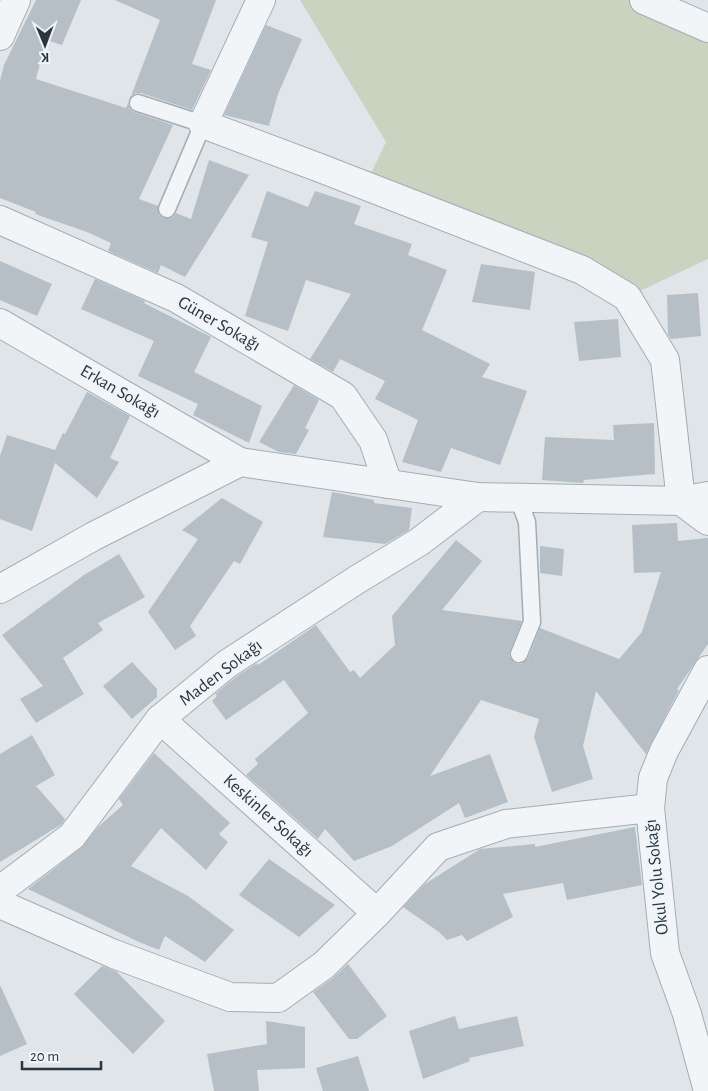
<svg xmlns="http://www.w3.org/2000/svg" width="708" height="1091" viewBox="0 0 708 1091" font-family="'Alegreya Sans',sans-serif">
  <rect width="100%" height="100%" fill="#dfe5e9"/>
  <path fill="#c9d3c0" d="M300,0H679L708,16V259L627,297L363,190L386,142Z"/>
  <g fill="#b6bfc6">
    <path d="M36,0H81L62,45L46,40L36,79L126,108L128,103L130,109L134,112L173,125L139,199L158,206L159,215L164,218L173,217L176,213L191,219L209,160L249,175L185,277L161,265L158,273L108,251L111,243L87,232L35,214L36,212L0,198V81L4,65Z"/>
    <path d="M115,0H216L192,64L211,70L192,110L141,93H135L131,96L160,20Z"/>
    <path d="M266,25L302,39L278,94L269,126L224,115Z"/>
    <path d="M267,191L308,207L315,191L361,206L354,224L412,244L408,255L447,270L422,330L490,364L482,377L527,391L500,465L451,448L441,472L402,462L418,420L375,399L385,381L340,359L333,372L310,359L351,294L306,280L288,331L245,316L268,242L251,237Z"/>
    <path d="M0,261L52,284L37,316L0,300Z"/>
    <path d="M481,264L535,272L530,310L472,302Z"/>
    <path d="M95,279L145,301L144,303L211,337L194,372L262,406L249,443L193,415L198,404L138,376L154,341L81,309Z"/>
    <path d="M698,293L701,336L671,339L668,335L667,295Z"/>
    <path d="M618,319L621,357L579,361L574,322Z"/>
    <path d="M294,385L319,400L305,428L309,430L296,454L279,452L259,442Z"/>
    <path d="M87,392L130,416L110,458L119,462L97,498L55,463L32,531L0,519V456L7,435L55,450L63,433L65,434Z"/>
    <path d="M654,423L655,474L584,480L583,483L542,480L545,437L614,440L613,425Z"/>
    <path d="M332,492L374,500V503L412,508L409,530L385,544L323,537Z"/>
    <path d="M222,498L263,522L240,564L234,561L190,626L196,636L175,650L148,612L198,539L182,530Z"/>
    <path d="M677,523L678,541L708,538V644L677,689L679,690L646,754L596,691L583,746L593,779L552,792L534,737L539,719L481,700L430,776L490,754L508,802L465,818L459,803L392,846L354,861L325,829L318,839L246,775L258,764L255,759L308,713L284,680L226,720L212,701L217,696L215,694L236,677L257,663L258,665L316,625L350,672L354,670L360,678L395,645L392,616L456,540L482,561L442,610L522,621L510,651L509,656L515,663L521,664L528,658L540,628L619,659L642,632L661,572L634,573L632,525Z"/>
    <path d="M540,546L564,549L562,576L540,573Z"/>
    <path d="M119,554L145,597L98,623L103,630L63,658L84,694L36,723L20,699L43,686L2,635L84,575Z"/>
    <path d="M132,662L157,689V697L132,719L103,686Z"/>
    <path d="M32,735L55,775L36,786L65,819L62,824L0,862V754Z"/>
    <path d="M154,753L230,823L219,834L228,842L206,870L161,828L131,866L188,896L234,930L205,962L165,936L159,950L139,942L28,889L81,848L98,827L123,805L119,799Z"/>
    <path d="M635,827L642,885L567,900L563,883L503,894L513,917L467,941L462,935L447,940L439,932L403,907L425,884L480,849L535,844V847Z"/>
    <path d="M269,859L335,905L299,937L239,895Z"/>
    <path d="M348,964L387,1016L357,1039H349L313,992L333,978Z"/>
    <path d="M102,966L116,971L165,1021L133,1054L74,994Z"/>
    <path d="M0,985L27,1044L0,1056Z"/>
    <path d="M455,1016L459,1029L517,1016L524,1046L469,1058L470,1061L423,1079L409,1031Z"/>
    <path d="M266,1021L305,1027V1068L257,1070L259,1091H214L207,1054L267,1044Z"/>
    <path d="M358,1056L369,1091H323L316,1068Z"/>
  </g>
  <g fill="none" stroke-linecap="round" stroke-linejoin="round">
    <g stroke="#a4adb3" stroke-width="19">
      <g id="service">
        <path d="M138,103L203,124L167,209"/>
        <path d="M518,498L527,522L532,622L519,654"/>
      </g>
    </g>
    <g stroke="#a4adb3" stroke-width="30">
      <g id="minor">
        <path d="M261,0L203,124L320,168L582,270L627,297L665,360L681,501L708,496"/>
        <path d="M644,0L708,28"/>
        <path d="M0,36L16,0"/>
        <path d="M0,220L176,298L343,396L373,440L388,484"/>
        <path d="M0,323L240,462"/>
        <path d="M0,589L94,536L240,462L478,497L681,501L708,521"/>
        <path d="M160,719L377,913"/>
        <path d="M0,890L72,836L160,719L227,664L358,579L419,542L478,497"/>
        <path d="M0,904L114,954L230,997L278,998L324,965L377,913L438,847L506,824L650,808"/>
        <path d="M708,1091L687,1014L665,953L650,808L653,778L664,751L708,670"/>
      </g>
    </g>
    <use href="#service" stroke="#f2f5f7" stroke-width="16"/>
    <use href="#minor" stroke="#f2f5f7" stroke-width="28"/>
  </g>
  <g text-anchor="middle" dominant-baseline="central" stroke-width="4" stroke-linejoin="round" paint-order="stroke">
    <g font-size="18" fill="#273640" stroke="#eff4f6">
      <text transform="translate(219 324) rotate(30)">Güner Sokağı</text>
      <text transform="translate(120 392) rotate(30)">Erkan Sokağı</text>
      <text transform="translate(221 673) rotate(-37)">Maden Sokağı</text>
      <text transform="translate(268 816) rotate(42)">Keskinler Sokağı</text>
      <text transform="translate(657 877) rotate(-96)">Okul Yolu Sokağı</text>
    </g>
  </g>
  <g transform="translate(45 45) rotate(179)" stroke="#eff4f6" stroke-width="4" paint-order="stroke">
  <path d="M0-4L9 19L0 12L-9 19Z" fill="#273640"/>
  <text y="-8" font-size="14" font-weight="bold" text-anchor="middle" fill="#273640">K</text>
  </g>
  <path d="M22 1061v8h79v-8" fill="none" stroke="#273640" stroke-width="2.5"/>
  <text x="30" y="1061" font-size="15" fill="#273640" stroke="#eff4f6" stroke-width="4" paint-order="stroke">20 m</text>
</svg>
